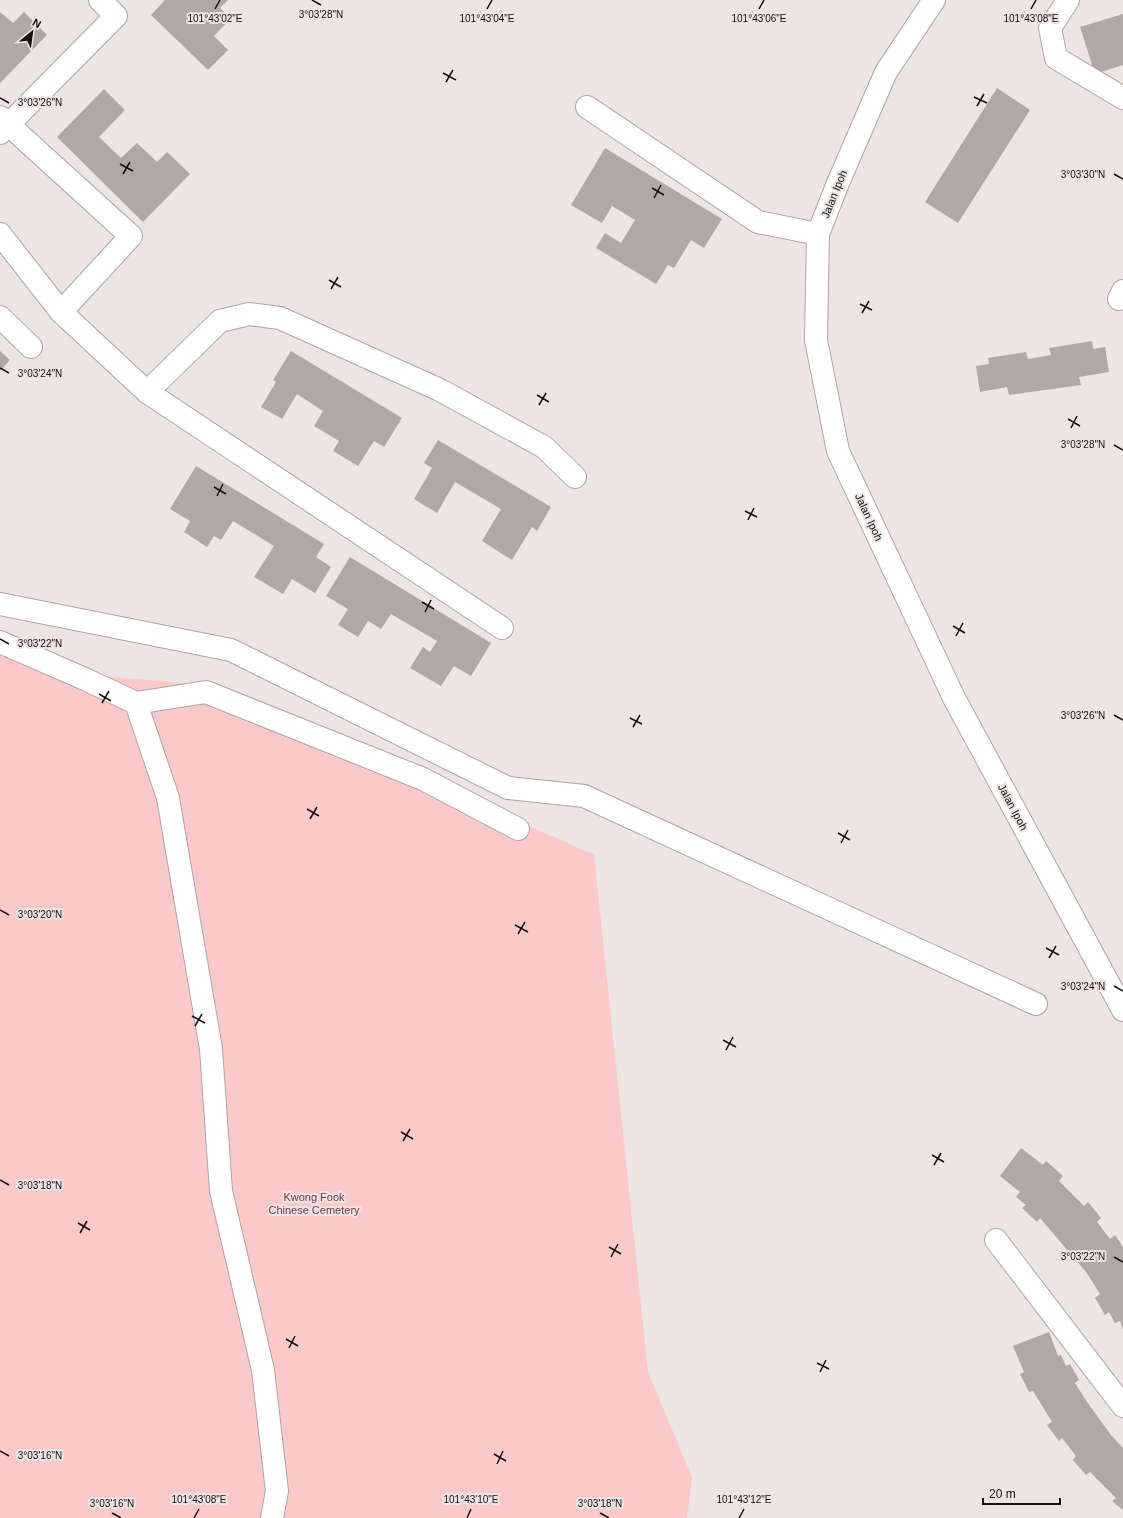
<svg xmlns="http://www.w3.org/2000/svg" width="1123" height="1518" viewBox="0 0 1123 1518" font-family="Arial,sans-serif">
  <rect width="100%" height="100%" fill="#ede4e4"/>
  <path fill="#fbc9ca" d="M0,648L80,674L217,686L594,855L648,1372L692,1477L687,1518H0Z"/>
  <g fill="#b1a7a7">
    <path d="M165,0H228L220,8L231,18L214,36L228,50L208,70L151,15Z"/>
    <path d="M0,12L13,23L24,12L47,35L0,83Z"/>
    <path d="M1123,14V65L1095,74L1080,27Z"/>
    <path d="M997,88L1030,110L958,223L925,202Z"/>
    <path d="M104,89L125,110L99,137L121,158L137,143L157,162L167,152L190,174L143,222L57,137Z"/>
    <path d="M605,148L722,219L704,248L691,240L674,268L668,265L656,284L596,248L605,233L621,243L635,220L612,206L602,223L571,205Z"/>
    <path d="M1092,341L1093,349L1105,347L1109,372L1079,377L1081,385L1009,395L1007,387L980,392L976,366L989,364L988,358L1026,352L1028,359L1051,355L1049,348Z"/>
    <path d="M0,351L10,360L0,371Z"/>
    <path d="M291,351L402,418L384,447L374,441L358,466L333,451L339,441L314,426L323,411L297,394L282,419L261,407L276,382L273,380Z"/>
    <path d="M438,440L551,507L537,531L532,527L512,560L482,541L501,509L455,482L437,513L414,499L432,468L424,463Z"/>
    <path d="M196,466L324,544L316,557L331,567L315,593L292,579L283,594L254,577L274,546L233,521L221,540L214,536L207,547L184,532L190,521L170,509Z"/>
    <path d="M350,557L491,643L471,676L454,666L441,686L410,668L423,647L430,652L437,641L391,614L381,629L368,621L358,637L338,625L348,609L326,596Z"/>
    <path d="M1021,1148L1043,1165L1046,1161L1063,1176L1059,1181L1084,1206L1088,1202L1101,1218L1097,1222L1110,1239L1115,1235L1123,1247V1330L1120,1321L1115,1323L1109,1312L1105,1315L1095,1298L1100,1294L1086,1272L1040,1218L1037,1222L1022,1208L1026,1205L1016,1197L1020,1192L1000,1176Z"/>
    <path d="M1049,1332L1058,1356L1061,1355L1066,1366L1070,1364L1079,1380L1075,1383L1087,1402L1111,1435L1123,1448V1510L1112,1501L1116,1498L1090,1472L1086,1475L1073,1460L1076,1456L1062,1438L1059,1441L1047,1425L1052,1422L1033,1391L1029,1392L1020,1374L1024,1372L1013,1346Z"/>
  </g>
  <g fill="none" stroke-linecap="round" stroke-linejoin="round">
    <g stroke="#aea5a5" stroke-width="24">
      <g id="minor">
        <path d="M934,0L886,72L838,183L818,234L816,340L838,451L954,698L1123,1010"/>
        <path d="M1068,0L1050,28L1056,58L1123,98"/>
        <path d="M587,107L758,222L818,234"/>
        <path d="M0,117L131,236L61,312"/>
        <path d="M0,133L116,16L100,0"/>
        <path d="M0,234L61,312L147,392L502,628"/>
        <path d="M1119,299L1123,291"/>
        <path d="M0,317L31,347"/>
        <path d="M147,392L220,321L249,314L280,318L440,390L544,447L575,477"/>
        <path d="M0,604L231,650L508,788L584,796L1036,1004"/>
        <path d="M0,642L87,680L136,703L168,798L211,1049L221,1191L263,1370L277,1491L272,1518"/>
        <path d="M136,703L206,692L423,779L518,829"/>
        <path d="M996,1240L1123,1406"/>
      </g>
    </g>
    <use href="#minor" stroke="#fff" stroke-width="22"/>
  </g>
  <path fill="none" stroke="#141010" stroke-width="1.5" d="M312,0L321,5M215,9L220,0M487,9L492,0M759,9L764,0M1031,9L1036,0M443,73L456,80M446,82L453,70M974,97L987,103M0,98L9,103M977,106L984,94M120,164L133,171M123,174L130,162M1114,174L1123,179M652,188L664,195M654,198L661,185M329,280L341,287M331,289L338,277M860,304L872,310M862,313L869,301M0,368L9,373M537,395L549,402M539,405L546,393M1068,419L1080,426M1071,428L1077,416M1114,445L1123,450M214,487L226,494M217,496L223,484M745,511L757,517M748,520L754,508M422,602L434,609M425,612L431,600M953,626L965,633M956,636L963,623M0,639L9,644M99,694L111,701M102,703L109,691M1114,715L1123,720M630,718L642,724M633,727L640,715M307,809L319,816M310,819L317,807M838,833L850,840M841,843L848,830M0,910L9,915M515,925L528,932M518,934L525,922M1046,948L1059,955M1049,958L1056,946M1114,986L1123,991M192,1016L205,1023M195,1026L202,1014M723,1040L736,1047M726,1050L733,1037M401,1132L413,1139M403,1141L410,1129M932,1155L944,1162M934,1165L941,1153M0,1180L9,1185M78,1223L90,1230M80,1233L87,1221M609,1247L621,1254M611,1257L618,1244M1114,1257L1123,1262M286,1339L298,1346M289,1348L295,1336M817,1363L829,1369M820,1372L826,1360M0,1451L9,1456M494,1454L506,1461M497,1464L503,1451M112,1513L121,1518M600,1513L609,1518M194,1518L199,1509M467,1518L471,1509M739,1518L744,1509"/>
  <g text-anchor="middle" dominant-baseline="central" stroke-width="4" stroke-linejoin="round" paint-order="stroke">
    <g font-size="11" fill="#141010" stroke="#ede4e4">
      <text transform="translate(834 194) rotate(-68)">Jalan Ipoh</text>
      <text transform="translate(869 517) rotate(65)">Jalan Ipoh</text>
      <text transform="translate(1013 807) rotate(62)">Jalan Ipoh</text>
    </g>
    <g font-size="11" fill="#80333b" stroke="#ede4e4">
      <text x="314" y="1197">Kwong Fook<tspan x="314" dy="13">Chinese Cemetery</tspan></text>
    </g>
  </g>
  <g font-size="10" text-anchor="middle" fill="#141010" stroke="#ede4e4" stroke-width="4" stroke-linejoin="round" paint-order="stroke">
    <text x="321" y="18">3°03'28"N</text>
    <text x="215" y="22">101°43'02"E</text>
    <text x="487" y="22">101°43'04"E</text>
    <text x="759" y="22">101°43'06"E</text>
    <text x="1031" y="22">101°43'08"E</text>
    <text x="40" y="106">3°03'26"N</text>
    <text x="1083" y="178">3°03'30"N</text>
    <text x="40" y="377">3°03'24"N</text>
    <text x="1083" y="448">3°03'28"N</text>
    <text x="40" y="647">3°03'22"N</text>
    <text x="1083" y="719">3°03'26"N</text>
    <text x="40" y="918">3°03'20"N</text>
    <text x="1083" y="990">3°03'24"N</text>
    <text x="40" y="1189">3°03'18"N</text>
    <text x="1083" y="1260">3°03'22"N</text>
    <text x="40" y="1459">3°03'16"N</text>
    <text x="199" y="1503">101°43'08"E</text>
    <text x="471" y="1503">101°43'10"E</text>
    <text x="744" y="1503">101°43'12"E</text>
    <text x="112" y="1507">3°03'16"N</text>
    <text x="600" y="1507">3°03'18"N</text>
  </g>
  <g transform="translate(32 32) rotate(29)" stroke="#ede4e4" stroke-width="3" paint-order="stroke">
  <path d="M0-3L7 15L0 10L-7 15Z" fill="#141010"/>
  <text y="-6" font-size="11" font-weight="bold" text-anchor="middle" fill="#141010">N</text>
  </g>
  <path d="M983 1498v6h77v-6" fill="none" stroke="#141010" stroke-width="2"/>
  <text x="989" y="1498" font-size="12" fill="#141010" stroke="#ede4e4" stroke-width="3" paint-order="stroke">20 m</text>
</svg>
